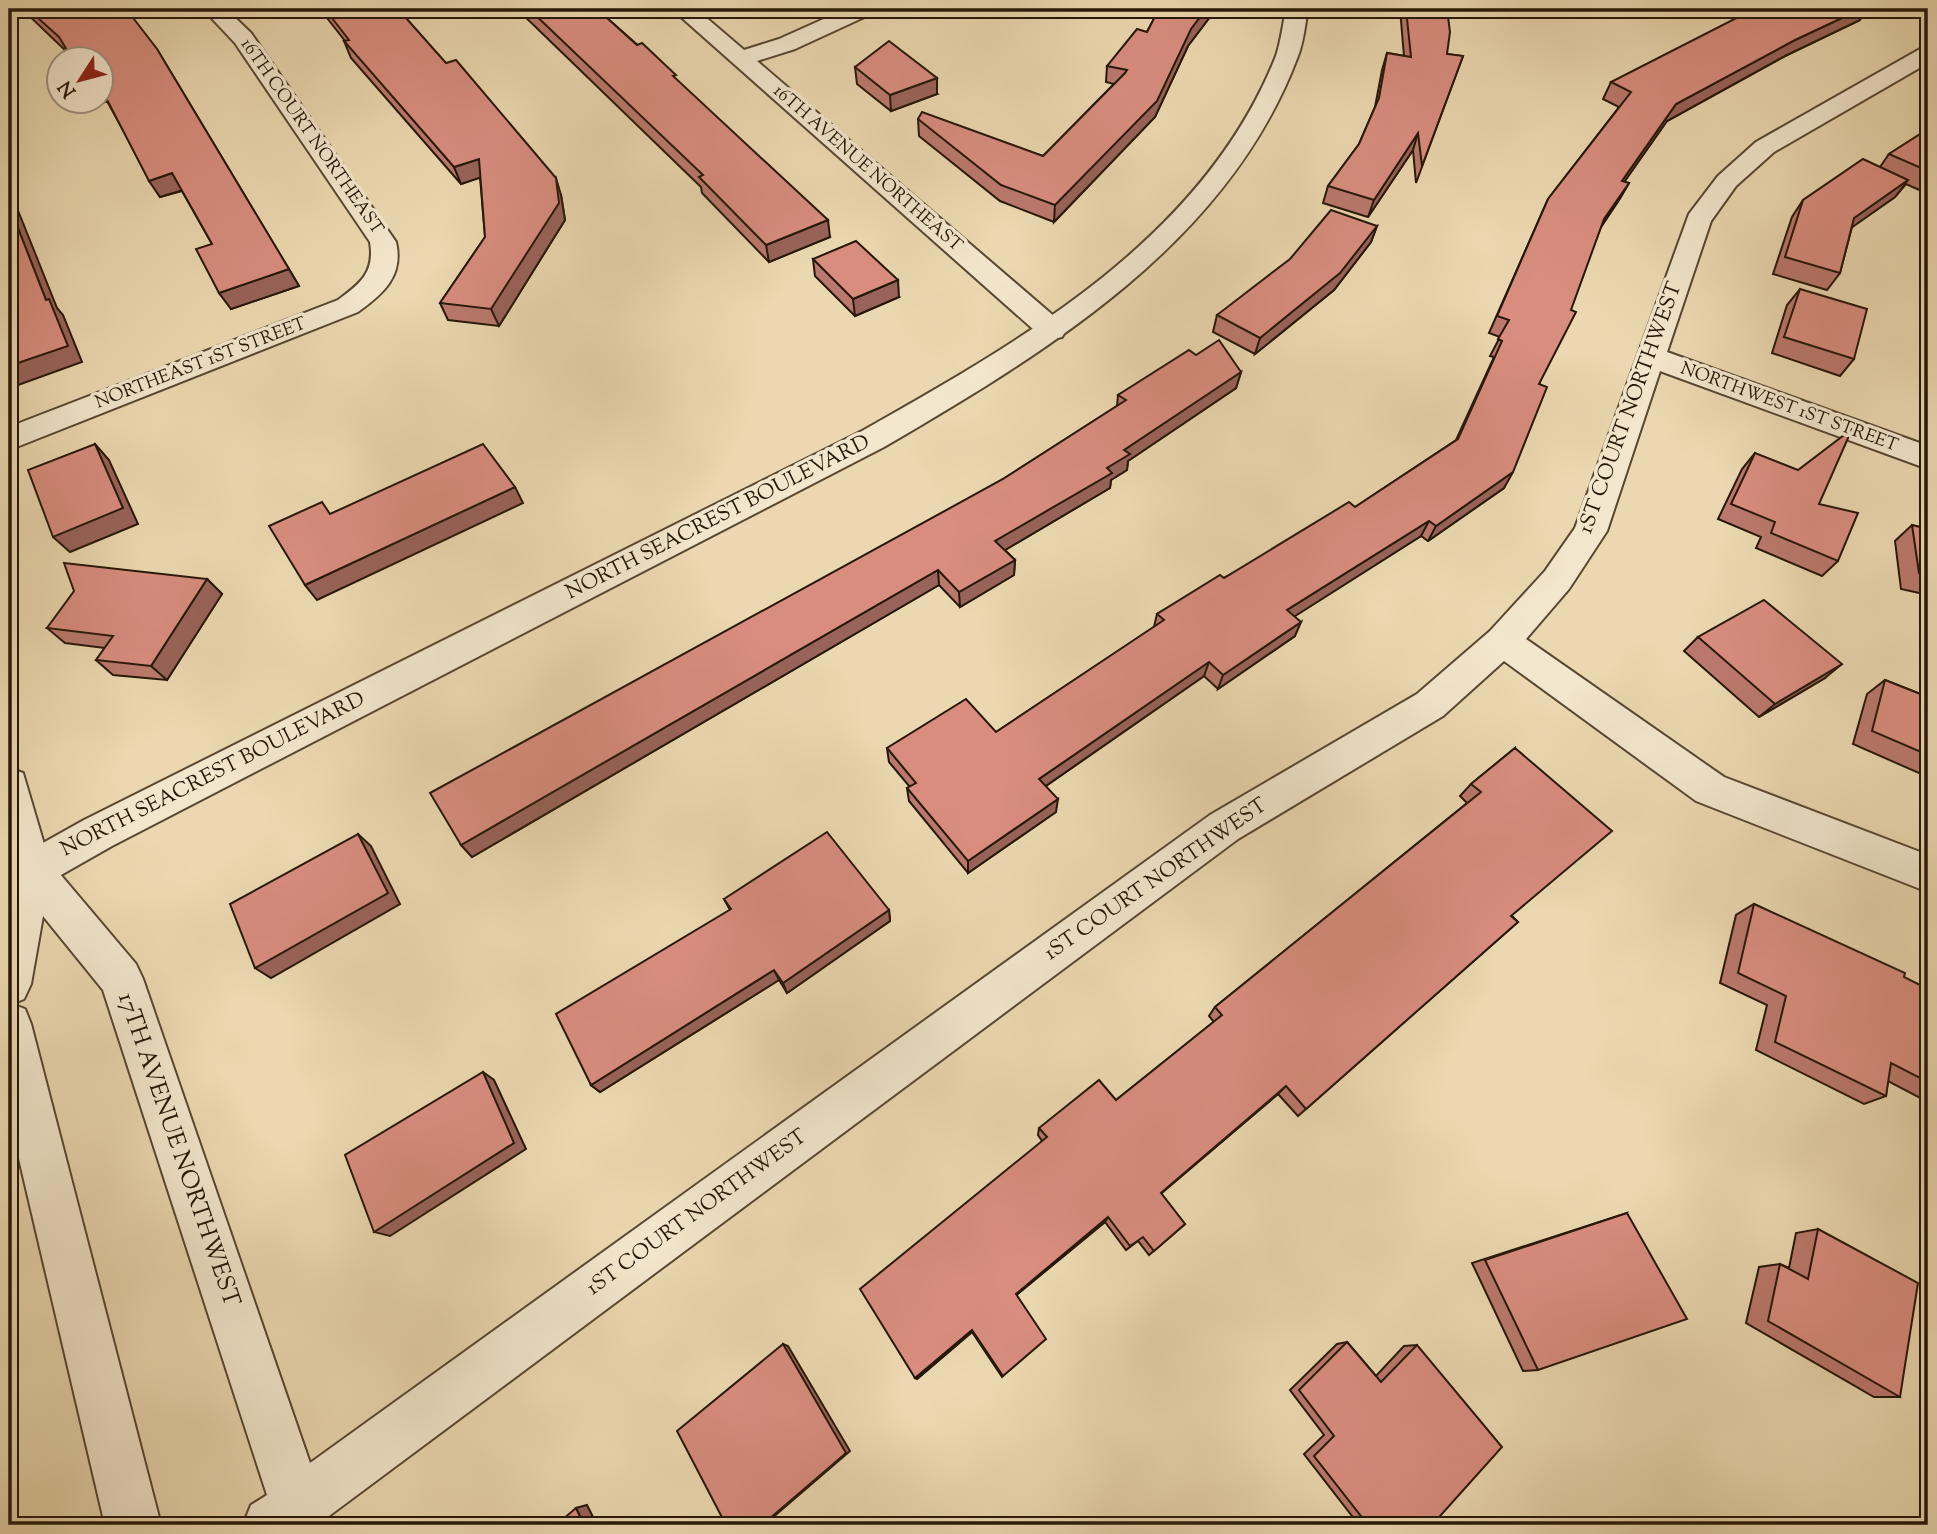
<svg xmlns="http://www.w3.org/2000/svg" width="1937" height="1534" viewBox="0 0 1937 1534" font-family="'Sorts Mill Goudy',serif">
  <rect width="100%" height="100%" fill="#ebd8b0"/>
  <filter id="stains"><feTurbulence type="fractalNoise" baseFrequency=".00286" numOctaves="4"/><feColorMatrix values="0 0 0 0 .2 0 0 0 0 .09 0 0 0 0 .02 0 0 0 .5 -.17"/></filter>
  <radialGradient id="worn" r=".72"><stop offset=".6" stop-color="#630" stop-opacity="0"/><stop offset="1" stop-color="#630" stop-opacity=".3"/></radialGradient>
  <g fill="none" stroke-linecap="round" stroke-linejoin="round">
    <g stroke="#574732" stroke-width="4">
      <g id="minor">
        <path d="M203,9H226L251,33L396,242C404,276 383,294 358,312L9,450V427L338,300C361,283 375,272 370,242L235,43Z"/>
        <path d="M672,9H696L744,50L779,39L846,9H874L871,14L795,49L757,61L1062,323L1066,330L1062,337L1052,339L1042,337Z"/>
        <path d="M1928,47V63L1774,152L1736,186L1711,221L1667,352L1928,446V469L1660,371L1607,531L1569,589L1526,639L1724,777L1928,855V892L1696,801L1504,661L1443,716L1238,839L329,1516L332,1525H243L251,1505L267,1495L103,990L43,916L31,984L24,999L12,1004L25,1009L31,1024L161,1525H105L9,1116V768L23,773L49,861L136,964L143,979L310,1463L1210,815L1417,694L1490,631L1545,571L1575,528L1689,214L1718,176L1756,142L1920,49Z"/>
      </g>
    </g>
    <g stroke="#574732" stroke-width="4">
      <path id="tertiary" d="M1286,9H1308C1305,24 1304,41 1298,56C1228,243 1048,351 884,447L112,846L24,896L9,902V862L84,820L862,431C1023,340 1204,238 1276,56C1281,41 1283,24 1286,9Z"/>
    </g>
    <use href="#minor" fill="#f2e6cc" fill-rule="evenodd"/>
    <use href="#tertiary" fill="#f2e6cc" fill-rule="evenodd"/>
  </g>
  <g fill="#bb796d" stroke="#261708" stroke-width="2">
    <path d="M22,9H125L157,49L299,286L231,309L212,244L182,191L160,197L107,101L101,103L100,102H102L68,53Z"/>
    <path d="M320,9H398L561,195L565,220L499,326L448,320L440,303L485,237L480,177L461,184L351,58L344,41H345Z"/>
    <path d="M517,9H597L677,80L830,237L769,262L702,193L701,187Z"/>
    <path d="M1159,9H1216L1188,46L1155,117L1054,222L1000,201L919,136L918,119L1043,156L1114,84L1106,82L1107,66L1147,32Z"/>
    <path d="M1400,9H1447V54L1463,56L1416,183L1413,150L1368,217L1323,203L1328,186L1359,144L1375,107L1382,70L1387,53L1404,56Z"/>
    <path d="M1860,20L1785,56L1667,121L1624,182L1629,183L1619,200L1601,227L1539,384L1504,488L1428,541L1421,536L1294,616L1295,636L1218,689L1204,676L1046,786L1056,812L968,873L909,801L907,788L910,787L889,762L887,748L996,732L1154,627L1157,614L1355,507L1456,440L1494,357L1490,356L1500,337L1489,333L1548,199L1619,107L1603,99L1611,82Z"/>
    <path d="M855,67L937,94L891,111L857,84Z"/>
    <path d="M1928,129V194L1906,184L1895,197L1852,227L1840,273L1827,290L1773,274L1792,217L1803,200L1880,167L1889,154Z"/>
    <path d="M1377,226L1371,242L1334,290L1255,354L1213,332L1217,315Z"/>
    <path d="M813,259L899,297L855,316L815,276Z"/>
    <path d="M1800,289L1854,359L1840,376L1772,353L1787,305Z"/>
    <path d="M1196,355L1241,372L1236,388L1128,461L1127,470L1111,480L1110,488L1005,550L1015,560L1014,575L960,607L939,585L472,857L461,845L1003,479L1117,406L1118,395Z"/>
    <path d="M1755,453L1819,504L1838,561L1822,576L1756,548L1761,537L1718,519L1742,469Z"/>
    <path d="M1912,525L1928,529V595L1901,589L1895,541Z"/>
    <path d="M207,579L222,594L167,680L113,675L96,660L105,648L65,643L47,628Z"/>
    <path d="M1698,637L1825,678L1759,717L1684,651Z"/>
    <path d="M1885,680L1928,697V777L1853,744L1867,694Z"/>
    <path d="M1515,748L1512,916L1518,922L1298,1116L1278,1094L1161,1193L1185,1224L1149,1255L1138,1241L1126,1250L1105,1222L1016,1295L1003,1376L1002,1377L972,1332L917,1379L1042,1141L1038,1135L1039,1128L1116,1100L1214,1022L1209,1016L1215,1007L1467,803L1460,796L1471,784Z"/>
    <path d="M724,899L889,910L890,921L787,993L779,980L600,1092L591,1085L730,910Z"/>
    <path d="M1754,904L1928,989V1102L1888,1081L1886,1096L1864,1104L1756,1050L1767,1005L1720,983L1736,915Z"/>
    <path d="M1627,1213L1538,1370L1523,1371L1472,1263Z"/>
    <path d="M1818,1229L1900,1397H1874L1746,1323L1759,1267L1780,1264L1789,1268L1796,1233Z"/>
    <path d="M1347,1342L1376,1376L1404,1346L1417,1345L1432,1525H1359L1304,1454L1324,1435L1290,1390L1337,1344Z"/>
  </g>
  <g fill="#986359" stroke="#261708" stroke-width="2">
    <path d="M1206,9H1216L1188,46L1155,117L1054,222L1055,205Z"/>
    <path d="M1861,9H1868L1860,20L1785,56L1667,121L1613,198L1622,181L1676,104L1795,40Z"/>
    <path d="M937,78V94L891,111L890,95Z"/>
    <path d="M102,89L109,101L101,103L100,102H102Z"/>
    <path d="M1418,133L1413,150L1368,217L1374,200Z"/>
    <path d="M479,159L485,176L461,184L454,167Z"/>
    <path d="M172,173L183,190L160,197L149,181Z"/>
    <path d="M556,178L561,195L565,220L499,326L491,309Z"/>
    <path d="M1908,180L1895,197L1841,235L1854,218Z"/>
    <path d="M1629,183L1619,200L1595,236L1604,219Z"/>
    <path d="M9,188L57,308L63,315L82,362L18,385L9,374V366L46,300L9,205Z"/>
    <path d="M828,220L830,237L769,262L766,245Z"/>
    <path d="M1377,226L1371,242L1334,290L1255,354L1260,338Z"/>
    <path d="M289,269L299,286L231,309L219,293Z"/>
    <path d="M898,280L899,297L855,316L853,299Z"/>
    <path d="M1241,372L1236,388L1128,461L1127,470L1111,480L1110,488L995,556V541L1107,468L1124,450Z"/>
    <path d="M95,444L109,460L138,524L70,552L53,537Z"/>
    <path d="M1513,472L1504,488L1428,541L1436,526Z"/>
    <path d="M515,487L523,503L317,600L305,585Z"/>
    <path d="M1429,521L1421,536L1281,625L1287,610Z"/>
    <path d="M1015,560L1014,575L960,607L959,592Z"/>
    <path d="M938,570L939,585L472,857L461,845Z"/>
    <path d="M207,579L222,594L167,680L151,666Z"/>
    <path d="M1301,622L1295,636L1218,689L1223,675Z"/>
    <path d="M1209,662L1204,676L1037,792L1039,779Z"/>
    <path d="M1842,664L1825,678L1759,717L1775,704Z"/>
    <path d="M1058,799L1056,812L968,873V861Z"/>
    <path d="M358,834L371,846L400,904L271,978L255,968Z"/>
    <path d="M889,910L890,921L787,993L783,983Z"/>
    <path d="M774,970L779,980L600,1092L591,1085Z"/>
    <path d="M483,1072L494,1080L526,1149L390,1236L374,1232Z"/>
    <path d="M1286,1086L1278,1094L1156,1198L1161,1193Z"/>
    <path d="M1108,1217L1105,1222L1014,1297L1016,1294Z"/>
    <path d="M972,1330V1332L917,1379L915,1378Z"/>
    <path d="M783,1344L788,1346L850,1451L764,1525H762Z"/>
    <path d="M587,1505L597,1525H584L576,1508Z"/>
  </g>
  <g fill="#d98d7f" stroke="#261708" stroke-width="2">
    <path d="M28,9H125L127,10L157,49L289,269L219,293L196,249L212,244L172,173L149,181L102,90V60H73L59,37Z"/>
    <path d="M325,9H398L446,63L456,60L556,178L559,203L491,309L440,303L485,237L479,159L454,167L344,41L349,40Z"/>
    <path d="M529,9H597L637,45L642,43L676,75L673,76L828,220L766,245L699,177L703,175Z"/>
    <path d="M1159,9H1206L1191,29L1157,101L1055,205L1001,185L918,119L922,112L1043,156L1125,73L1127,70L1107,66L1137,29L1147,32Z"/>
    <path d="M1406,9H1447L1450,32L1447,54L1463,56L1422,166L1418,133L1374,200L1328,186L1359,144L1379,98L1387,53L1411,57Z"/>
    <path d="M1754,9H1861L1795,40L1676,104L1622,181L1629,183L1604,219L1571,310L1576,312L1539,384L1547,387L1513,472L1436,526L1429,521L1287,610L1301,622L1223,675L1209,662L1039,779L1058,799L968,861L907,788L916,783L887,748L966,699L996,732L1164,620L1157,614L1220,575L1224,578L1349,502L1355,507L1458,439L1502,341L1498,339L1509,320L1497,316L1548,199L1631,92L1611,82Z"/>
    <path d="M889,41L937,78L890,95L855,67Z"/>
    <path d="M1928,129V171L1889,154Z"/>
    <path d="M1863,159L1908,180L1854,218L1840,273L1785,257L1803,200Z"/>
    <path d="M9,205L46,300L49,299L68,346L9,366Z"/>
    <path d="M1331,210L1377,226L1340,273L1260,338L1217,315L1290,259Z"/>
    <path d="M856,241L898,280L853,299L813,259Z"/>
    <path d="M1800,289L1867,309L1854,359L1784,337Z"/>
    <path d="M1219,340L1241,372L1124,450L1130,454L1107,468L1112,473L995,541L1015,560L959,592L938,570L461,845L430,793L1003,479L1126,400L1118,395L1189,350L1196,355Z"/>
    <path d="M1852,429L1819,504L1858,513L1838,561L1771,533L1775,522L1731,504L1755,453L1798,470Z"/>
    <path d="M95,444L123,508L53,537L28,470Z"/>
    <path d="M483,444L515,487L305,585L269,526L322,502L330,514Z"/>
    <path d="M1912,525L1928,529V576L1919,573Z"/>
    <path d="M64,563L207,579L151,666L96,660L113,636L47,628L74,591Z"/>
    <path d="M1764,600L1842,664L1775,704L1698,637Z"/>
    <path d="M1885,680L1928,697V755L1872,731Z"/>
    <path d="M1515,748L1612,831L1511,916L1518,922L1306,1109L1286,1086L1161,1193L1185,1224L1154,1251L1143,1237L1130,1246L1108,1217L1016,1294L1046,1339L1003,1376L972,1330L915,1378L860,1289L1047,1137L1039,1128L1099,1080L1116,1100L1222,1015L1215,1007L1481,792L1471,784Z"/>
    <path d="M827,832L889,910L783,983L774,970L591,1085L556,1014L731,909L724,899Z"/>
    <path d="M358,834L388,893L255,968L230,904Z"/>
    <path d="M1754,904L1905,973L1904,977L1928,989V1082L1891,1063L1886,1096L1775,1042L1786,996L1738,973Z"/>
    <path d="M483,1072L514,1143L374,1232L345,1155Z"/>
    <path d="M1627,1213L1687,1319L1538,1370L1485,1260Z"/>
    <path d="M1818,1229L1918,1283L1900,1397L1768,1321L1780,1264L1808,1279Z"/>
    <path d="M1347,1342L1381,1382L1417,1345L1502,1447L1432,1525H1368L1314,1456L1334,1436L1299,1390Z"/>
    <path d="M783,1344L846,1453L762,1525H726L677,1431Z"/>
    <path d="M576,1508L584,1525H556Z"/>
  </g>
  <g text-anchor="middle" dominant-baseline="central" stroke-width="7" stroke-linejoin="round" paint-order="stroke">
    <g font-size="18" fill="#261708" stroke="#f2e6cc">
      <text transform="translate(311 137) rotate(55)">16TH COURT NORTHEAST</text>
      <text transform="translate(867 169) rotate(41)">16TH AVENUE NORTHEAST</text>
      <text transform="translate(201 364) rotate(-21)">NORTHEAST 1ST STREET</text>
      <text transform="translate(1789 408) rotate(20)">NORTHWEST 1ST STREET</text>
    </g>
    <g font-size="21" fill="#261708" stroke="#f2e6cc">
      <text transform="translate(1631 408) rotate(-70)">1ST COURT NORTHWEST</text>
      <text transform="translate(718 518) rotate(-27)">NORTH SEACREST BOULEVARD</text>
      <text transform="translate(213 775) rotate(-27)">NORTH SEACREST BOULEVARD</text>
      <text transform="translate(1156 880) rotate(-35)">1ST COURT NORTHWEST</text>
      <text transform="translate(697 1213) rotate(-36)">1ST COURT NORTHWEST</text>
    </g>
    <g font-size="24" fill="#261708" stroke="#f2e6cc">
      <text transform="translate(178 1150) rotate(71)">17TH AVENUE NORTHWEST</text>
    </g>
  </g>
  <rect width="1937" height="1534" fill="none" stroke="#ebd8b0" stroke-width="35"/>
  <rect x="10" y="10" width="1916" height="1513" fill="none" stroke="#261708" stroke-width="3.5"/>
  <rect x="18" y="18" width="1902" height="1499" fill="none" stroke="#261708" stroke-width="2"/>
  <g transform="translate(80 80) rotate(234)"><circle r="33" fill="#f2e6cc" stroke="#a0937e" stroke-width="2"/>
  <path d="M0-5L12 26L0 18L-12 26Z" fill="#8f2418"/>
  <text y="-10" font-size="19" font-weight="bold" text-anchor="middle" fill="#261708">N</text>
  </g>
  <rect width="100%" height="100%" filter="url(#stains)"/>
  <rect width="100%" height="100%" fill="url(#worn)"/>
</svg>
